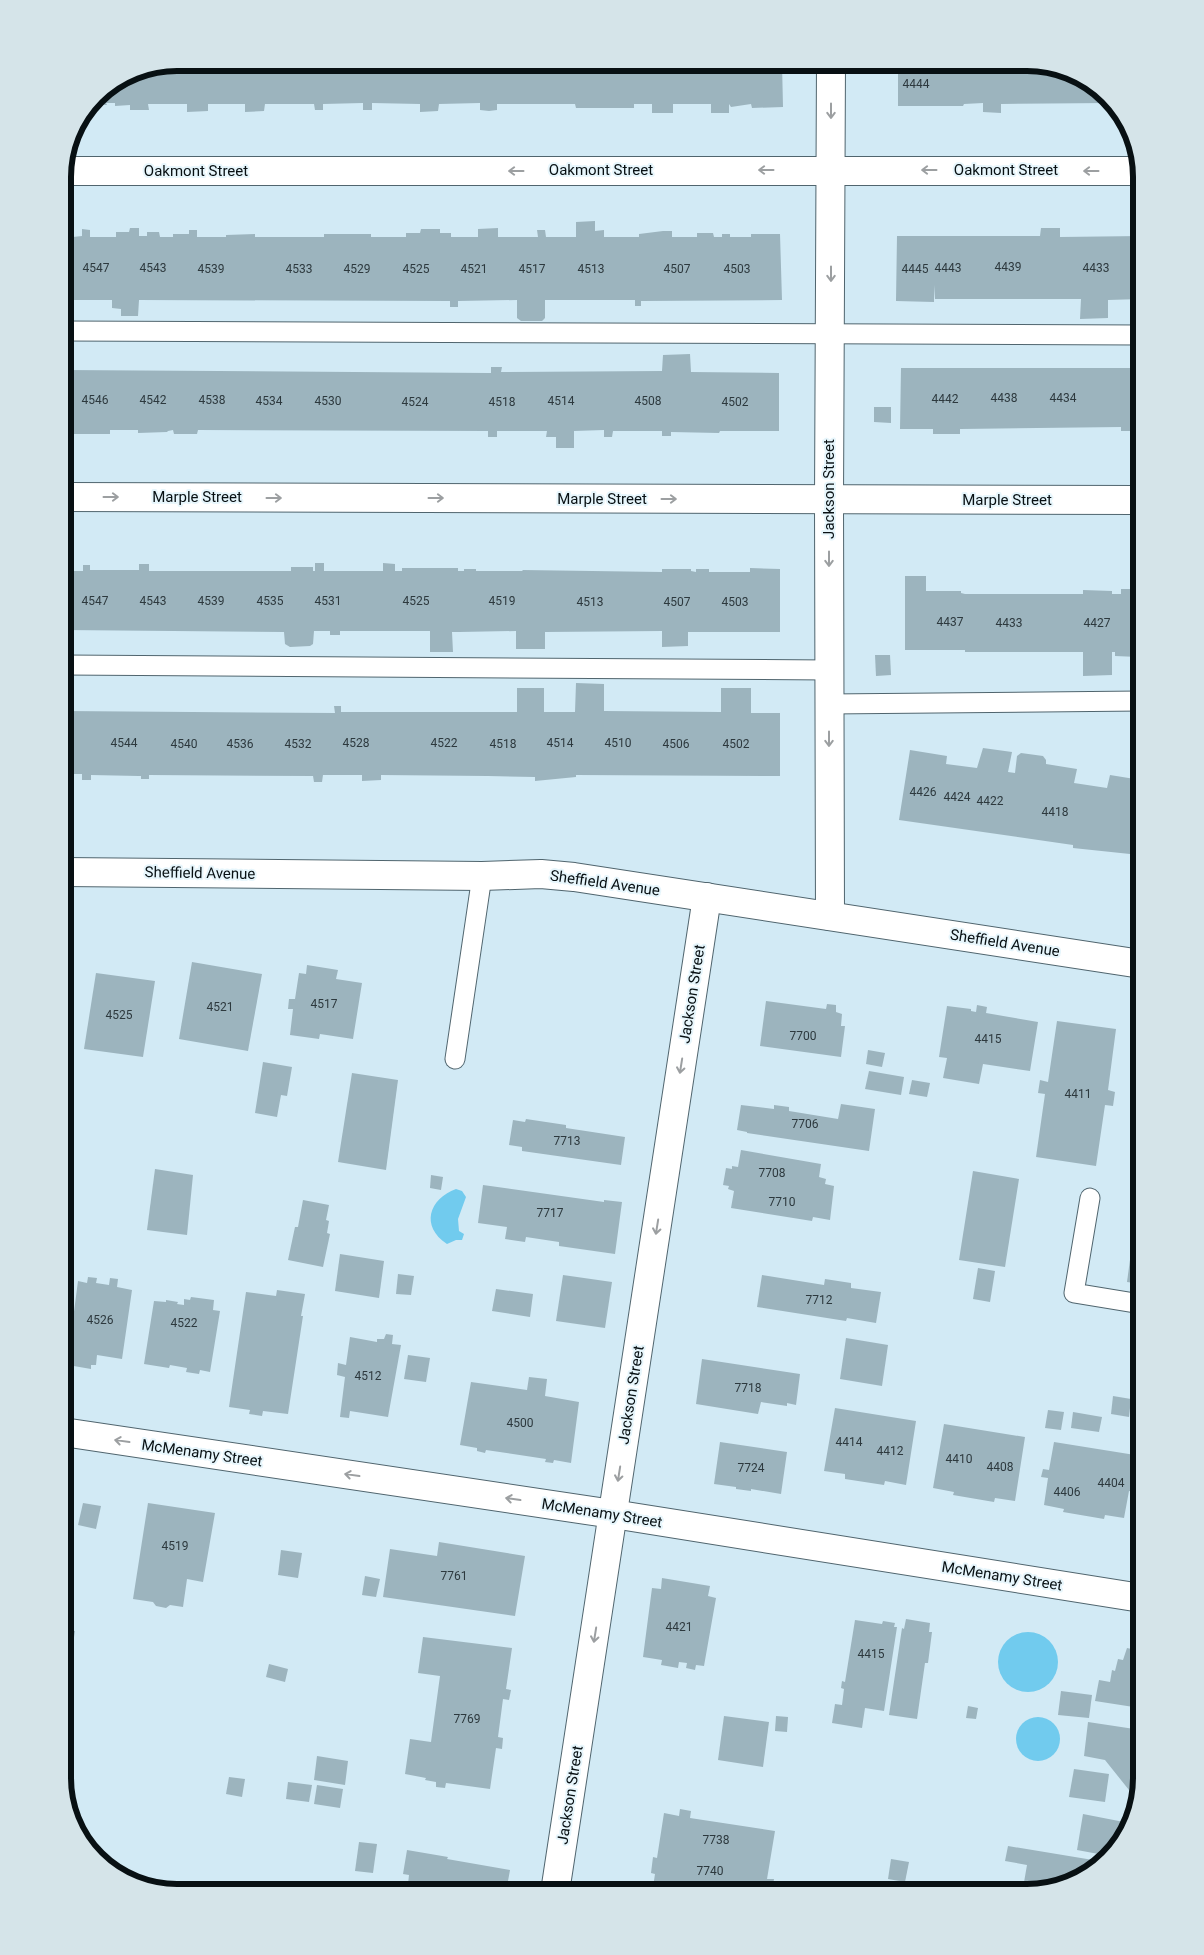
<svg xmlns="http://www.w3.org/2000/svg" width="1204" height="1955" viewBox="0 0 1204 1955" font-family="Roboto,sans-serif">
  <rect width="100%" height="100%" fill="#d2eaf5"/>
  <g fill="#71cbee">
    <path d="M456,1189L462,1191L466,1197L458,1219L459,1231L464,1234L462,1240H456L447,1244C420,1226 429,1199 456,1189Z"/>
    <circle cx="1028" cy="1662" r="30"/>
    <circle cx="1038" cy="1739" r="22"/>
  </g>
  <g fill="#9cb4be">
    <path d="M177,63H782L783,107L752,108L751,104L731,107L729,104V113H711V104H673V113H652V104H634V108H576L575,104H497V110L489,111L480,110V103L439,104L438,111L420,112V104L372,103V110H363V103L323,104V110H315L314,104H265L264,111L245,112V104H208V111L187,112V104H148L149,110H130V105L115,106V103H106L107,105H90L96,96L134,71Z"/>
    <path d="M898,63H1034L1090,82L1109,103L1001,104V113L983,112V103L964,104L963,106H898Z"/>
    <path d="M595,221V231L604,230V237H639V234L663,231H672V237H697V233H713L714,237H722V234H730V237H751V234H780L782,300L641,301V306H635V300H545V318L542,321H521L517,318V300L458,301V307H450V301L139,300L138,316H121V309L112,308V300H63V232H73V237L82,236V229L90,230V237H116V232H129L130,228H139V236H147V232H159L160,237H173V234H189V230H197V237H226V235L255,234V237H324V234H371V237H406V233H420L421,229H440V233H451V237H478V229L498,228V237H538L537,230H545L546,237H576V222Z"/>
    <path d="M1041,228H1060V237L1141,236V299L1108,300V318L1080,319L1081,299H935L934,285V302L896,301L897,236H1040Z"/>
    <path d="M690,354L691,372L779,373V431H720L719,433L671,432V436H662V431H613L612,437H604V430L574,431V448H556V437H546L547,431H497V437H488V431L198,430L197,434H174L173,430L168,431L167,432L138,433V430H110V434H63V370L488,373H491V367H502L501,372L662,371L663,355Z"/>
    <path d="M901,368H1141V428H1134V431H1121V427L960,429V434H933V429H900Z"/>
    <path d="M874,407H891V423L874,422Z"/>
    <path d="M315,563H324V571H383V563L395,564V571H402V568H458V571H464V569H476V571H523L522,570L662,572V569H691V571L696,572V569H709V572H750V568L780,569V632H688V646L662,647V631L545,632V649H516V631L459,632H452L453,652H430V631H340V635H330V631H314L313,644L310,646L290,647L285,644L284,632L63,630V571H83V565H90V570H139V564H149V571H291V567H313V571H315Z"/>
    <path d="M905,576H926V591H961V593L965,594H1083V590L1112,591V594H1121V589H1133V593H1141V653H1138V657L1115,656V652H1112V675L1083,676V652H965V650H905Z"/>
    <path d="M875,655H890L891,675L876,676Z"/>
    <path d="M576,683L604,684V711L721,712V688H751V713H780V776L576,775V777L535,781V777L488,776L381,775V780L362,781V775H323L322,782H314L313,776L149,775V779H141V776H139L91,775V780H82V774H63V711L335,713L334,706H341V712H517V688H544V712H575Z"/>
    <path d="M983,748L1012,752L1008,772L1015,773L1017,756L1021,753L1043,756L1046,760V764L1077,769L1074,783L1107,788L1110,775L1141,780L1139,794H1141V860H1138L1139,856L1130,854L1073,848V845L1066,844L899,820L910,750L947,756L946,764L977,768Z"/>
    <path d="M192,962L262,974L248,1051L179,1039Z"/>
    <path d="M307,965L338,970L336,979L362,983L353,1039L320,1034L319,1039L290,1035L293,1009H288L289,999H295L299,973L306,974Z"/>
    <path d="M96,973L155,981L143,1057L84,1049Z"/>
    <path d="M766,1001L826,1009L827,1004L836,1005V1012L842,1014L841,1026H845L841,1057L760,1046Z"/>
    <path d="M977,1005L987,1007L986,1013L1038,1022L1030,1071L983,1064L979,1084L943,1078L947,1058L939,1057L947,1006L971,1009V1011L976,1012Z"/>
    <path d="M1057,1021L1116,1029L1108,1090L1115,1092L1113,1106L1105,1105L1096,1166L1036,1157L1045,1094L1038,1093L1040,1080L1048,1082Z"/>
    <path d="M868,1050L885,1053L882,1067L866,1064Z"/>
    <path d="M263,1062L292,1067L287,1096L281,1095L277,1117L255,1113Z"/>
    <path d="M869,1071L904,1077L901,1095L865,1089Z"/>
    <path d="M352,1073L398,1080L386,1170L338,1162Z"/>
    <path d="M912,1080L930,1083L927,1097L909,1094Z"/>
    <path d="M841,1104L875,1109L869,1151L747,1133V1132L737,1130L741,1105L774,1109V1105L789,1107V1111L838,1119Z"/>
    <path d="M526,1119L566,1125V1128L625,1137L621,1165L522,1151V1147L509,1145L513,1120L525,1122Z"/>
    <path d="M741,1150L821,1164L819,1177L826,1179L825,1184L834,1186L830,1220L813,1217L812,1221L731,1208L734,1191L728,1189L729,1186L723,1185L726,1168L732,1169V1166L738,1167Z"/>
    <path d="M155,1169L193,1175L187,1235L147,1230Z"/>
    <path d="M973,1171L1019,1179L1005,1267L959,1260Z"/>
    <path d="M431,1175L443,1177L441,1190L430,1188Z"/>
    <path d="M483,1185L604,1202V1200L622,1202L615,1254L559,1246V1242L526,1237L525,1242L505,1239L507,1227L478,1223Z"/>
    <path d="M303,1200L329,1205L326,1220L329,1221L327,1233L330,1234L323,1267L288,1260L295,1227H298Z"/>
    <path d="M1135,1223L1141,1224V1284L1127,1282Z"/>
    <path d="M340,1254L384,1261L379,1298L335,1291Z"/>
    <path d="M978,1268L995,1271L990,1302L973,1299Z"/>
    <path d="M398,1274L414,1276L411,1295L396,1294Z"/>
    <path d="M563,1275L612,1282L605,1328L556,1321Z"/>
    <path d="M762,1275L824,1285L825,1279L851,1283V1288L881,1292L876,1323L847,1318L846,1321L757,1307Z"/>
    <path d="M88,1277L97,1278L96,1283L109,1285L110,1278L118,1279L117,1287L132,1290L122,1359L97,1355L96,1365H91V1369L68,1365L69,1361L64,1360L66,1350H69L78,1281L87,1283Z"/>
    <path d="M496,1289L533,1294L530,1317L492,1311Z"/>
    <path d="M277,1290L305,1294L301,1316H303L288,1414L263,1411L262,1416L249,1414L250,1410L229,1407L246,1292L276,1296Z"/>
    <path d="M191,1297L214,1300L213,1310L220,1311L210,1372L200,1370L199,1374L186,1372L187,1368L170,1365L169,1368L144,1364L154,1301L166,1302V1300L178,1302L177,1304L184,1305V1299L190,1300Z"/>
    <path d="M386,1334L393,1335L392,1344L401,1345L388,1417L350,1411L349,1418L340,1417L345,1377L337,1375L338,1363L346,1365L350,1337L377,1342V1339H384Z"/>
    <path d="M846,1338L888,1345L882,1386L840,1379Z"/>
    <path d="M408,1355L430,1358L426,1382L404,1379Z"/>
    <path d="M702,1359L800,1374L796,1405L787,1403V1406L761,1402L758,1414L696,1404Z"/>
    <path d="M529,1377L547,1379L545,1396L579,1402L571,1463L554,1460L553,1463L545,1462L546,1459L486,1450L485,1453L477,1451V1448L460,1445L471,1382L527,1390Z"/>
    <path d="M1113,1396L1131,1399L1129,1417L1111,1414Z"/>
    <path d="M835,1408L916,1421L906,1485L885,1481L884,1485L845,1479V1474L824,1471Z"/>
    <path d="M1048,1410L1064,1412L1061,1430L1045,1428Z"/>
    <path d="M1073,1412L1102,1417L1099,1432L1071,1428Z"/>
    <path d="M944,1424L1025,1437L1015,1501L995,1498L994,1502L953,1495L954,1492L933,1488Z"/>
    <path d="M720,1442L787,1452L781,1494L751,1489V1491L736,1489V1487L714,1484Z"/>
    <path d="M1054,1442L1135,1455L1131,1482L1136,1484L1135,1492L1129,1491L1124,1518L1105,1515L1104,1519L1063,1512L1064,1509L1044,1505L1048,1478L1041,1477L1043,1469L1049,1470Z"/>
    <path d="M83,1503L101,1506L96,1529L78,1525Z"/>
    <path d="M148,1503L215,1513L203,1582L187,1579L183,1607L170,1605L166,1608L156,1606L153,1602L133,1599Z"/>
    <path d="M439,1542L525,1556L515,1616L383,1597L390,1549L437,1556Z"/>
    <path d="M281,1550L302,1553L298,1578L278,1575Z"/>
    <path d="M365,1576L380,1579L376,1597L362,1595Z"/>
    <path d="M662,1578L710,1586L708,1596L716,1598L704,1666L696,1665L695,1670L686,1668L687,1663L679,1662L678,1668L661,1665L662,1660L643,1657L652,1588L661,1589Z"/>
    <path d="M906,1619L930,1623L929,1632H932L928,1663H925L917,1719L889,1715L902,1628L904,1629Z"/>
    <path d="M855,1620L882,1624L883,1621L895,1623L894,1627H897L884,1711L865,1708L862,1728L832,1723L835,1704L842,1705L844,1689L841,1688L842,1681L845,1682Z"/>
    <path d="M63,1629L75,1631L67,1681L63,1680Z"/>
    <path d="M423,1637L512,1648L506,1689L511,1690L509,1700L503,1699L498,1737L503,1738L502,1749L496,1748L490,1789L446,1783L445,1788L436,1787V1782L425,1780L426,1778L405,1774L410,1739L431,1742L440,1676L418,1673Z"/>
    <path d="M1127,1648L1141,1651L1140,1708L1095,1701L1099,1680L1110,1682L1112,1670L1115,1671L1118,1659L1123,1660Z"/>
    <path d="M269,1664L288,1669L285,1682L266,1677Z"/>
    <path d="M1061,1691L1092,1695L1089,1718L1058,1715Z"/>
    <path d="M968,1706L978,1708L976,1719L966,1718Z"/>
    <path d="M724,1716L769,1722L763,1767L718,1760Z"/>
    <path d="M776,1716L788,1717L787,1732L775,1731Z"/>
    <path d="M1088,1722L1141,1730V1778L1137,1793L1129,1792V1790L1105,1760L1084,1756Z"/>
    <path d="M317,1756L348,1761L345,1785L314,1780Z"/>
    <path d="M1074,1769L1109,1774L1105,1802L1069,1797Z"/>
    <path d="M229,1777L245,1779L242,1797L226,1794Z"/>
    <path d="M288,1782L312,1785L309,1802L286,1799Z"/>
    <path d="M317,1785L343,1789L340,1808L314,1804Z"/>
    <path d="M680,1809L691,1811L690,1818L775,1831L767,1879H774L772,1890L765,1889V1892H668L669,1889L653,1887L655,1874L651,1873L653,1857L657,1858L664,1813L679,1816Z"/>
    <path d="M1083,1814L1129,1823L1126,1835L1104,1855L1077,1850Z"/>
    <path d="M359,1842L377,1844L373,1873L355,1871Z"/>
    <path d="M1008,1846L1099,1861L1078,1881L1035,1890L1023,1888L1027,1865L1005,1861Z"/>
    <path d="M407,1850L448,1857L447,1859L510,1870L506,1892H443L418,1888V1886L408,1884L409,1875L403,1874Z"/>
    <path d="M891,1859L909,1862L905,1882L888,1879Z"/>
  </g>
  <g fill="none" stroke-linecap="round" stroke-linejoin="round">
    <g stroke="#50656e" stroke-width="21">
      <g id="service">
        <path d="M63,331L1141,335"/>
        <path d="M63,665L829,670"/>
        <path d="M829,704L1141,701"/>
        <path d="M455,1059L482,876"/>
        <path d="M1090,1198L1074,1293L1141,1304"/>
      </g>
    </g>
    <g stroke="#50656e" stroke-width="30">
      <g id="minor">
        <path d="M63,171H1140"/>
        <path d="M63,497L1141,500"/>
        <path d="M63,872L482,876L541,874L574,877L1141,964"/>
        <path d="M830,916L829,500L831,63"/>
        <path d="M63,1432L613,1514L1141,1598"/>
        <path d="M555,1892L707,897"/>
      </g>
    </g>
    <use href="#service" stroke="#fff" stroke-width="19"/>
    <use href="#minor" stroke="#fff" stroke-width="28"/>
  </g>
  <defs><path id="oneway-shaft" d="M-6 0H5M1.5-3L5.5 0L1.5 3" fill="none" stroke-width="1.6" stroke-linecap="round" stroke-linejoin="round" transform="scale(1.25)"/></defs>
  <g stroke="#9c9fa1">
    <use href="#oneway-shaft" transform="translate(831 111) rotate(90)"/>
    <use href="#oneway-shaft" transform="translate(766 170) rotate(180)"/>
    <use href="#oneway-shaft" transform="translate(929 170) rotate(-180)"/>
    <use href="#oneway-shaft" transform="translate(516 171) rotate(180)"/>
    <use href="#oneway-shaft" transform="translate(1091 171) rotate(-180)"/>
    <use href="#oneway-shaft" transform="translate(831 274) rotate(90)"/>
    <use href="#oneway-shaft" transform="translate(111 497)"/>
    <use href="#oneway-shaft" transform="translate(274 498)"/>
    <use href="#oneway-shaft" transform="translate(436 498)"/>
    <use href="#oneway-shaft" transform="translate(669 499)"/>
    <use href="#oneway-shaft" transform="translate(829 559) rotate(90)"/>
    <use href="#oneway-shaft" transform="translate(829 739) rotate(90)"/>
    <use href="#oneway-shaft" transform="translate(681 1066) rotate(99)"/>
    <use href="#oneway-shaft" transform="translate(657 1227) rotate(99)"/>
    <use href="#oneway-shaft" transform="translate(122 1441) rotate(-172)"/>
    <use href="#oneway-shaft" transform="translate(619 1474) rotate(99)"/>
    <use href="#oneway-shaft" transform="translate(352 1475) rotate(-172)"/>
    <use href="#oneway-shaft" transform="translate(513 1499) rotate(-172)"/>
    <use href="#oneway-shaft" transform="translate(595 1635) rotate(99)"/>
  </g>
  <g text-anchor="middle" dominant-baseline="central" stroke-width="4" stroke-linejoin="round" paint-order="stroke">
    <g font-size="12" fill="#2d393e">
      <text x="916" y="84">4444</text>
      <text x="1008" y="267">4439</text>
      <text x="96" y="268">4547</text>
      <text x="153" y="268">4543</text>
      <text x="948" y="268">4443</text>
      <text x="1096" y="268">4433</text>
      <text x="211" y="269">4539</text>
      <text x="299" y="269">4533</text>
      <text x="357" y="269">4529</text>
      <text x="416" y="269">4525</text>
      <text x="474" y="269">4521</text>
      <text x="532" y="269">4517</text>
      <text x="591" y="269">4513</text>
      <text x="677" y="269">4507</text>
      <text x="737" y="269">4503</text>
      <text x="915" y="269">4445</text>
      <text x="1004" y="398">4438</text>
      <text x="1063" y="398">4434</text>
      <text x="945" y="399">4442</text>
      <text x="95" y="400">4546</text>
      <text x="153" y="400">4542</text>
      <text x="212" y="400">4538</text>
      <text x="269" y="401">4534</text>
      <text x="328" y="401">4530</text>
      <text x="561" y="401">4514</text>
      <text x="648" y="401">4508</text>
      <text x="415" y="402">4524</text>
      <text x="502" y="402">4518</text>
      <text x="735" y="402">4502</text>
      <text x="95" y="601">4547</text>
      <text x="153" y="601">4543</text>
      <text x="211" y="601">4539</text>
      <text x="270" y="601">4535</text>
      <text x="328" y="601">4531</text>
      <text x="416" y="601">4525</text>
      <text x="502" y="601">4519</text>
      <text x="590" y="602">4513</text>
      <text x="677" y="602">4507</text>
      <text x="735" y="602">4503</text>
      <text x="950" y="622">4437</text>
      <text x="1009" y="623">4433</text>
      <text x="1097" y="623">4427</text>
      <text x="124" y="743">4544</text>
      <text x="356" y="743">4528</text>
      <text x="444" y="743">4522</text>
      <text x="560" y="743">4514</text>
      <text x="618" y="743">4510</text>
      <text x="184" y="744">4540</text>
      <text x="240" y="744">4536</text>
      <text x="298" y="744">4532</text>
      <text x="503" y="744">4518</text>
      <text x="676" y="744">4506</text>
      <text x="736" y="744">4502</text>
      <text x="923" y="792">4426</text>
      <text x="957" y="797">4424</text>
      <text x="990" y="801">4422</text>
      <text x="1055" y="812">4418</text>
      <text x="324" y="1004">4517</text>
      <text x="220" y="1007">4521</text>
      <text x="119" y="1015">4525</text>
      <text x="803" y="1036">7700</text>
      <text x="988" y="1039">4415</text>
      <text x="1078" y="1094">4411</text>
      <text x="805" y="1124">7706</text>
      <text x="567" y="1141">7713</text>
      <text x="772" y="1173">7708</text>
      <text x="782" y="1202">7710</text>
      <text x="550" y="1213">7717</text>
      <text x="819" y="1300">7712</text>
      <text x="100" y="1320">4526</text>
      <text x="184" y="1323">4522</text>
      <text x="368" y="1376">4512</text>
      <text x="748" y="1388">7718</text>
      <text x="520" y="1423">4500</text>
      <text x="849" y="1442">4414</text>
      <text x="890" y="1451">4412</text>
      <text x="959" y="1459">4410</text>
      <text x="1000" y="1467">4408</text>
      <text x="751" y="1468">7724</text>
      <text x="1111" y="1483">4404</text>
      <text x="1067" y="1492">4406</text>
      <text x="175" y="1546">4519</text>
      <text x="454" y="1576">7761</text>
      <text x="679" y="1627">4421</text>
      <text x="871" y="1654">4415</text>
      <text x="467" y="1719">7769</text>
      <text x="716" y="1840">7738</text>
      <text x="710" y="1871">7740</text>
    </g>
    <g font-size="15" fill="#081013" stroke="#e7f6fc">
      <text x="601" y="170">Oakmont Street</text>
      <text x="1006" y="170">Oakmont Street</text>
      <text x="196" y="171">Oakmont Street</text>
      <text transform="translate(829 489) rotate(-90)">Jackson Street</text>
      <text x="197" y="497">Marple Street</text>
      <text x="602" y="499">Marple Street</text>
      <text x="1007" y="500">Marple Street</text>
      <text transform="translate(200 873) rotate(1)">Sheffield Avenue</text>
      <text transform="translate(605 883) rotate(8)">Sheffield Avenue</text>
      <text transform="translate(1005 943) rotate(9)">Sheffield Avenue</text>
      <text transform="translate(692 994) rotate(-81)">Jackson Street</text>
      <text transform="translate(631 1395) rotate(-81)">Jackson Street</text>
      <text transform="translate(202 1453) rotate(8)">McMenamy Street</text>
      <text transform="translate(602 1513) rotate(9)">McMenamy Street</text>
      <text transform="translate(1002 1576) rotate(9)">McMenamy Street</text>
      <text transform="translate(570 1795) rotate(-81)">Jackson Street</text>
    </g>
  </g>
  <path d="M0 0H1204V1955H0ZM177 71H1027A106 106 0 0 1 1133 177V1778A106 106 0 0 1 1027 1884H177A106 106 0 0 1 71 1778V177A106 106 0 0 1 177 71Z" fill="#d5e4e9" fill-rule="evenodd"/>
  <path fill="none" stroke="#081013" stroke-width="6" d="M177 71H1027A106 106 0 0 1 1133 177V1778A106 106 0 0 1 1027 1884H177A106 106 0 0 1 71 1778V177A106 106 0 0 1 177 71Z"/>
</svg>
